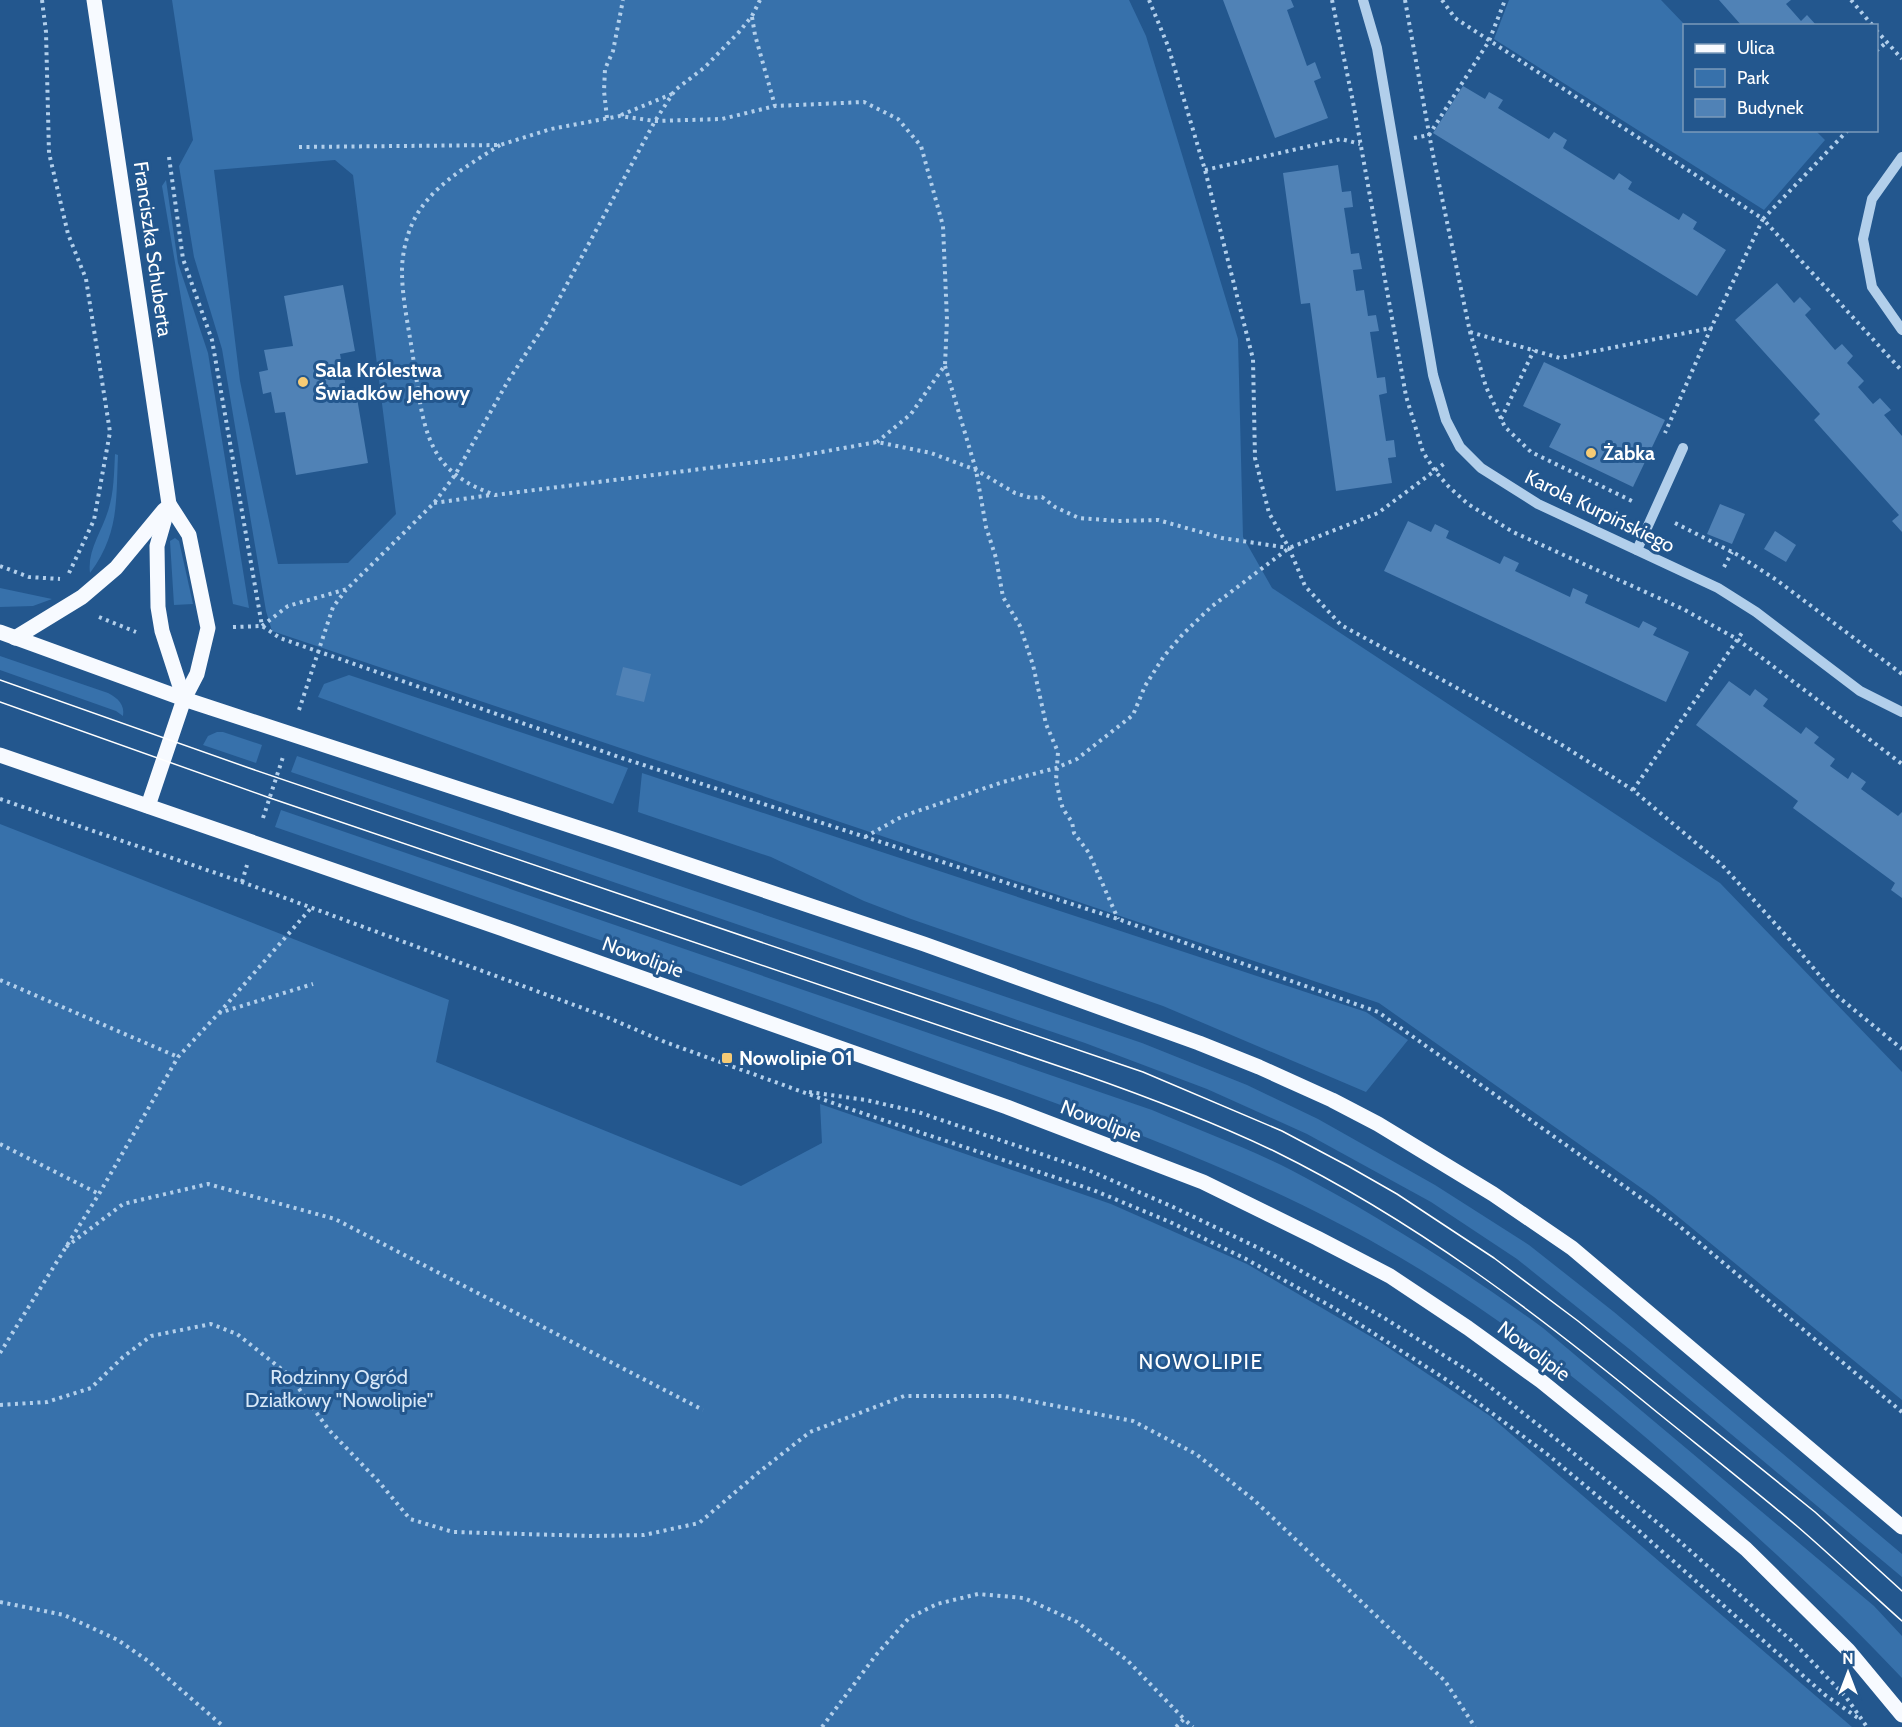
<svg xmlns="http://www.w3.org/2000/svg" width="1902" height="1727" viewBox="0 0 1902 1727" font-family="Cabin,sans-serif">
  <rect width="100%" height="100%" fill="#23578e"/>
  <g fill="#3771ab" fill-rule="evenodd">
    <path d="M172,0H1129L1146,36L1238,339L1243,537L1272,588L1720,883L1902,1072V1400L1654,1197L1379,1003L272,631L266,611L222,349L194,257L179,166L193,140ZM335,160L353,175L396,514L348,563L278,564L240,381L214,170Z"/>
    <path d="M1509,0H1661L1685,25L1684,130L1816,131L1825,140L1764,210L1494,39Z"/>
    <path d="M166,180L178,263L208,353L249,608L233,604L162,186Z"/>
    <path d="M115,454L118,455C116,502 119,534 90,573C87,551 102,531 108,511C114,493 114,473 115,454Z"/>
    <path d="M175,538L179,541L193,604L174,605L170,541Z"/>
    <path d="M0,588L52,599L33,606L0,607Z"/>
    <path d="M0,656L108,693C118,698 125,705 123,716L116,711L0,670Z"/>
    <path d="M349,675L628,768L613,804L318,697L324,684Z"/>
    <path d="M217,732H223L262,745L256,763L203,745L208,736Z"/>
    <path d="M297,756L1142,1043L1247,1085L1318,1119L1435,1185L1529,1245L1614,1312L1902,1554V1577L1633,1352L1517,1259L1431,1202L1307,1134L1207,1089L1085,1043L291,772Z"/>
    <path d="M642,773L1366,1012L1408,1040L1366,1092L1163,1006L911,919L864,901L771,857L638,812Z"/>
    <path d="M281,810L1152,1110C1198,1130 1248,1148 1291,1170C1379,1216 1463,1270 1543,1328L1874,1606L1902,1636V1678C1844,1616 1783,1560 1720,1503C1620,1413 1517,1326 1401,1258C1250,1169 1083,1113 919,1054C705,976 490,901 275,827Z"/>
    <path d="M0,824L449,1000L436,1062L741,1186L822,1143L820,1104L1111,1204L1247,1264L1380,1342L1490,1416L1852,1727H0Z"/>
  </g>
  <g fill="#5082b6">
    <path d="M1223,0H1291L1294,7L1287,10L1307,66L1315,62L1321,78L1314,81L1328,118L1275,138Z"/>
    <path d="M1719,0H1791L1786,4L1801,21L1807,15L1817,26H1742Z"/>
    <path d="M1463,86L1485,99L1489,92L1503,100L1498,108L1549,139L1554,132L1567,140L1563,148L1614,180L1619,173L1632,182L1628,189L1679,220L1683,213L1697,222L1693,229L1726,250L1697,296L1433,133Z"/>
    <path d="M1338,165L1342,192L1351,191L1353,207L1344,208L1351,254L1359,253L1362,269L1353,270L1356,291L1364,290L1368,316L1376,315L1379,331L1370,332L1377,378L1385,377L1387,393L1379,395L1386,441L1394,440L1396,457L1388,458L1392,483L1336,491L1310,303L1301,304L1283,173Z"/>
    <path d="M1777,283L1794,303L1800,297L1811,309L1805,315L1835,350L1842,344L1853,356L1847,363L1864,381L1858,387L1873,404L1880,398L1891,410L1884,415L1902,436V532L1892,521L1899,515L1814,420L1820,414L1735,320Z"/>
    <path d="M343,285L355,351L340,354L348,399L357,398L368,463L296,475L285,412L275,413L271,392L263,394L259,372L268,370L264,350L293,346L284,296Z"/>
    <path d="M1544,362L1665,420L1633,487L1549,447L1561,424L1523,406Z"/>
    <path d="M1720,504L1745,514L1732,544L1707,534Z"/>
    <path d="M1408,521L1431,532L1435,524L1449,531L1446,538L1500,564L1504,556L1519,563L1515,571L1570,597L1573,588L1588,595L1585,603L1639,628L1643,621L1657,628L1653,635L1689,652L1666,702L1384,571Z"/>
    <path d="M1775,531L1796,545L1786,562L1764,549Z"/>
    <path d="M623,667L651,674L644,702L616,695Z"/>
    <path d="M1729,681L1750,696L1755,689L1768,699L1763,706L1801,734L1806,727L1819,737L1814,743L1835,759L1830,766L1848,779L1852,772L1866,782L1861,789L1898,816L1902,812V898L1891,890L1895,883L1793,808L1798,801L1696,725Z"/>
  </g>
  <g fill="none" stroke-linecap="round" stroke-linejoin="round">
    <g stroke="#b2cfeb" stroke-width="4" stroke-dasharray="3 4.5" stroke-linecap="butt">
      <path d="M42,0L46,32L49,153L68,234L86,279L110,432L94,520L69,573"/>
      <path d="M1149,0L1168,46L1205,170L1253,359L1255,458L1269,513L1289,548L1305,586L1341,625L1562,745L1633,790L1722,865L1790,940L1836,995L1902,1049"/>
      <path d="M1332,0L1353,102L1406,396L1423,452L1435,471L1449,487L1468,504L1513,532L1683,609L1737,639L1902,764"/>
      <path d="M1405,0L1432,150L1470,332L1486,387L1505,427L1531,452L1634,502"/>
      <path d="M1442,0L1455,18L1763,219L1711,328"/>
      <path d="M1851,0L1873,26"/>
      <path d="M752,17L755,35L775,106"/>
      <path d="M1876,30L1902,59"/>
      <path d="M1876,51L1887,42"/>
      <path d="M621,115L672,94"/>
      <path d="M607,118L604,91L605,69L613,51L623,0"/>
      <path d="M1848,130L1763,219L1902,371"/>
      <path d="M1414,138L1429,135L1489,41L1505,0"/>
      <path d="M500,145C469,165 429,187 413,222C406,237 402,255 402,271C402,299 409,329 413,357C419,390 420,428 439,457C453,477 473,487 495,495L788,458L877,442L931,453L976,470L1015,493L1031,498L1042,497L1055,507L1079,518L1118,521L1158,520L1222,538L1289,548"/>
      <path d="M299,147L500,145L551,129L620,116L655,121L722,119L775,106L864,102L898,119L921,146L943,226L947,320L945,365L911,414L877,442"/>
      <path d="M169,157L183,259L212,340L262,626"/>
      <path d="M1205,170L1341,139L1360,144"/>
      <path d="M1470,332L1560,358L1711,328L1665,433"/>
      <path d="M945,366L976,470L986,527L996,558L1003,597L1020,626L1033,665L1046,724L1058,752L1056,780L1060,799L1063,809L1072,822L1074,833L1089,853L1118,919"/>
      <path d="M1501,419L1534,350"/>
      <path d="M434,503L491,495"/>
      <path d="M1675,523L1738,555L1778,581L1902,674"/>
      <path d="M0,566L29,577L60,579"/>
      <path d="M1724,567L1732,552"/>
      <path d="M99,617L136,632"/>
      <path d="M262,626L288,606L347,589L434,503L455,475L508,381L546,323L655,121L675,90L704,68L739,32L752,16L760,0"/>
      <path d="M233,627L262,626L280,638L622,758L1118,919L1378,1012L1672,1220L1902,1412"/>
      <path d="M299,710L333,607L346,590"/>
      <path d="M1633,790L1744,630"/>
      <path d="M0,799L242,882L604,1016L665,1042L844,1107L1093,1190L1170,1222L1246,1259L1334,1308L1450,1382L1547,1454L1630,1523L1825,1695L1861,1720"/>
      <path d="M263,818L283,757"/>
      <path d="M865,837L903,816L1003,782L1056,768L1077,759L1133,715L1145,686L1164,656L1183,634L1211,607L1289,548L1378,513L1445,463"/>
      <path d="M242,882L247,865"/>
      <path d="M0,980L178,1057"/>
      <path d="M219,1013L312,907"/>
      <path d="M809,1092L866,1100L918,1112L1088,1170L1171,1206L1271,1254L1381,1316L1475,1375L1566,1447L1677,1539L1795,1644L1846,1697L1867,1727"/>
      <path d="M0,1144L99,1194"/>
      <path d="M66,1247L123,1204L208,1184L335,1219L703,1410"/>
      <path d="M0,1353L99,1194L178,1057L219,1013L313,984"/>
      <path d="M0,1405L47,1402L91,1388L123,1357L151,1336L211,1324L237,1334L289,1375L329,1430L379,1482L410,1519L453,1532L593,1536L644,1535L699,1523L759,1472L810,1432L904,1396H1005L1133,1421L1196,1454L1254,1500L1445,1681L1475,1727"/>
      <path d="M0,1602L64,1615L118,1640L148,1661L224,1727"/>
      <path d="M822,1727L876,1655L909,1618L937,1604L978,1594L1024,1598L1077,1622L1127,1660L1184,1719"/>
      <path d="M1176,1727L1184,1719L1193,1727"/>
    </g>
    <g stroke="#b2cfeb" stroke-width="10">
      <path d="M1363,0L1377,48L1433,375L1446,420L1460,447L1481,468L1538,504L1718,588L1756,612L1860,691L1902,712"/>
      <path d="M1902,157L1872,199L1863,239L1872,287L1902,330"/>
      <path d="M1637,550L1683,448"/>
    </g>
    <g stroke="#f7faff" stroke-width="15">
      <path d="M94,0L169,504L157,546L158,607L162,631L184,699"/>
      <path d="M0,632L184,699L615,840L924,944L1199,1043L1259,1067L1332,1100L1378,1124L1493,1194L1572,1248L1902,1527"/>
      <path d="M15,638L82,597L116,568L164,510"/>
      <path d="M0,755L503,929L1007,1107L1203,1182L1317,1238L1390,1276L1468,1328L1541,1381L1673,1488L1746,1549L1848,1650L1902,1715"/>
      <path d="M148,806L184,699L197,674L208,628L189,535L169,504"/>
    </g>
    <g stroke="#fff" stroke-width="1.5">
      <path d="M0,680L249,768L1143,1072L1282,1131L1348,1166L1397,1194L1494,1258L1578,1321L1815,1512L1902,1591"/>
      <path d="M0,702L270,798L1079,1073C1145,1096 1211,1121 1274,1151C1414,1220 1538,1314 1658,1413C1705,1451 1752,1488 1798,1527C1833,1557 1867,1590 1902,1621"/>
    </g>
  </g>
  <g fill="#f6cb75" stroke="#23578e" stroke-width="2">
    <circle cx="303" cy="382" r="6"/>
    <circle cx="1591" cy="453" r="6"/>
    <rect x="721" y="1052" width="12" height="12" rx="3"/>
  </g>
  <g text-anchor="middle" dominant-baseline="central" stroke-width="6" stroke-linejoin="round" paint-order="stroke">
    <g font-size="20" fill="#fff" stroke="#23578e">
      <text transform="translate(153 249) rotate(82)">Franciszka Schuberta</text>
      <text transform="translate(1600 511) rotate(26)">Karola Kurpińskiego</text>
      <text transform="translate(643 957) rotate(20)">Nowolipie</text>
      <text transform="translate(1101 1121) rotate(21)">Nowolipie</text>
      <text transform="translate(1534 1351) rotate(37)">Nowolipie</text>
    </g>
    <g font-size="20" font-weight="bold" fill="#fff" stroke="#23578e" text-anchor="start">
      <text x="315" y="370">Sala Królestwa<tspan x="315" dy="23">Świadków Jehowy</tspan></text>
      <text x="1603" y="453">Żabka</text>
      <text x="739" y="1058">Nowolipie 01</text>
    </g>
    <g font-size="20" fill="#d7e8f8" stroke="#23578e">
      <text x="339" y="1377">Rodzinny Ogród<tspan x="339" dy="23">Działkowy "Nowolipie"</tspan></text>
    </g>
    <g font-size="21" letter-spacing="1.5" fill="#fff" stroke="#23578e">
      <text x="1201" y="1361">NOWOLIPIE</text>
    </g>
  </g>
  <rect x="1683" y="24" width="195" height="108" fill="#23578e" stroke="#7b9abb" stroke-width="1.5"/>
  <rect x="1695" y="44" width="30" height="9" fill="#f7faff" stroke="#7b9abb" stroke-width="1.5"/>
  <text x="1737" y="54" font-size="18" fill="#ffffff">Ulica</text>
  <rect x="1695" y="69" width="30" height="18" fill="#3771ab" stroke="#7b9abb" stroke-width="1.5"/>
  <text x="1737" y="84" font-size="18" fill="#ffffff">Park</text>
  <rect x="1695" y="99" width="30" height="18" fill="#5082b6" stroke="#7b9abb" stroke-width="1.5"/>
  <text x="1737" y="114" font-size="18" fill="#ffffff">Budynek</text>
  <g transform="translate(1848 1673)" stroke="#23578e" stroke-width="4.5" paint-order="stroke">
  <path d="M0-4.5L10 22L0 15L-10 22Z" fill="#ffffff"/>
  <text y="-9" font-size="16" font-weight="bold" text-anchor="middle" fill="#ffffff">N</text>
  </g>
</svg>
